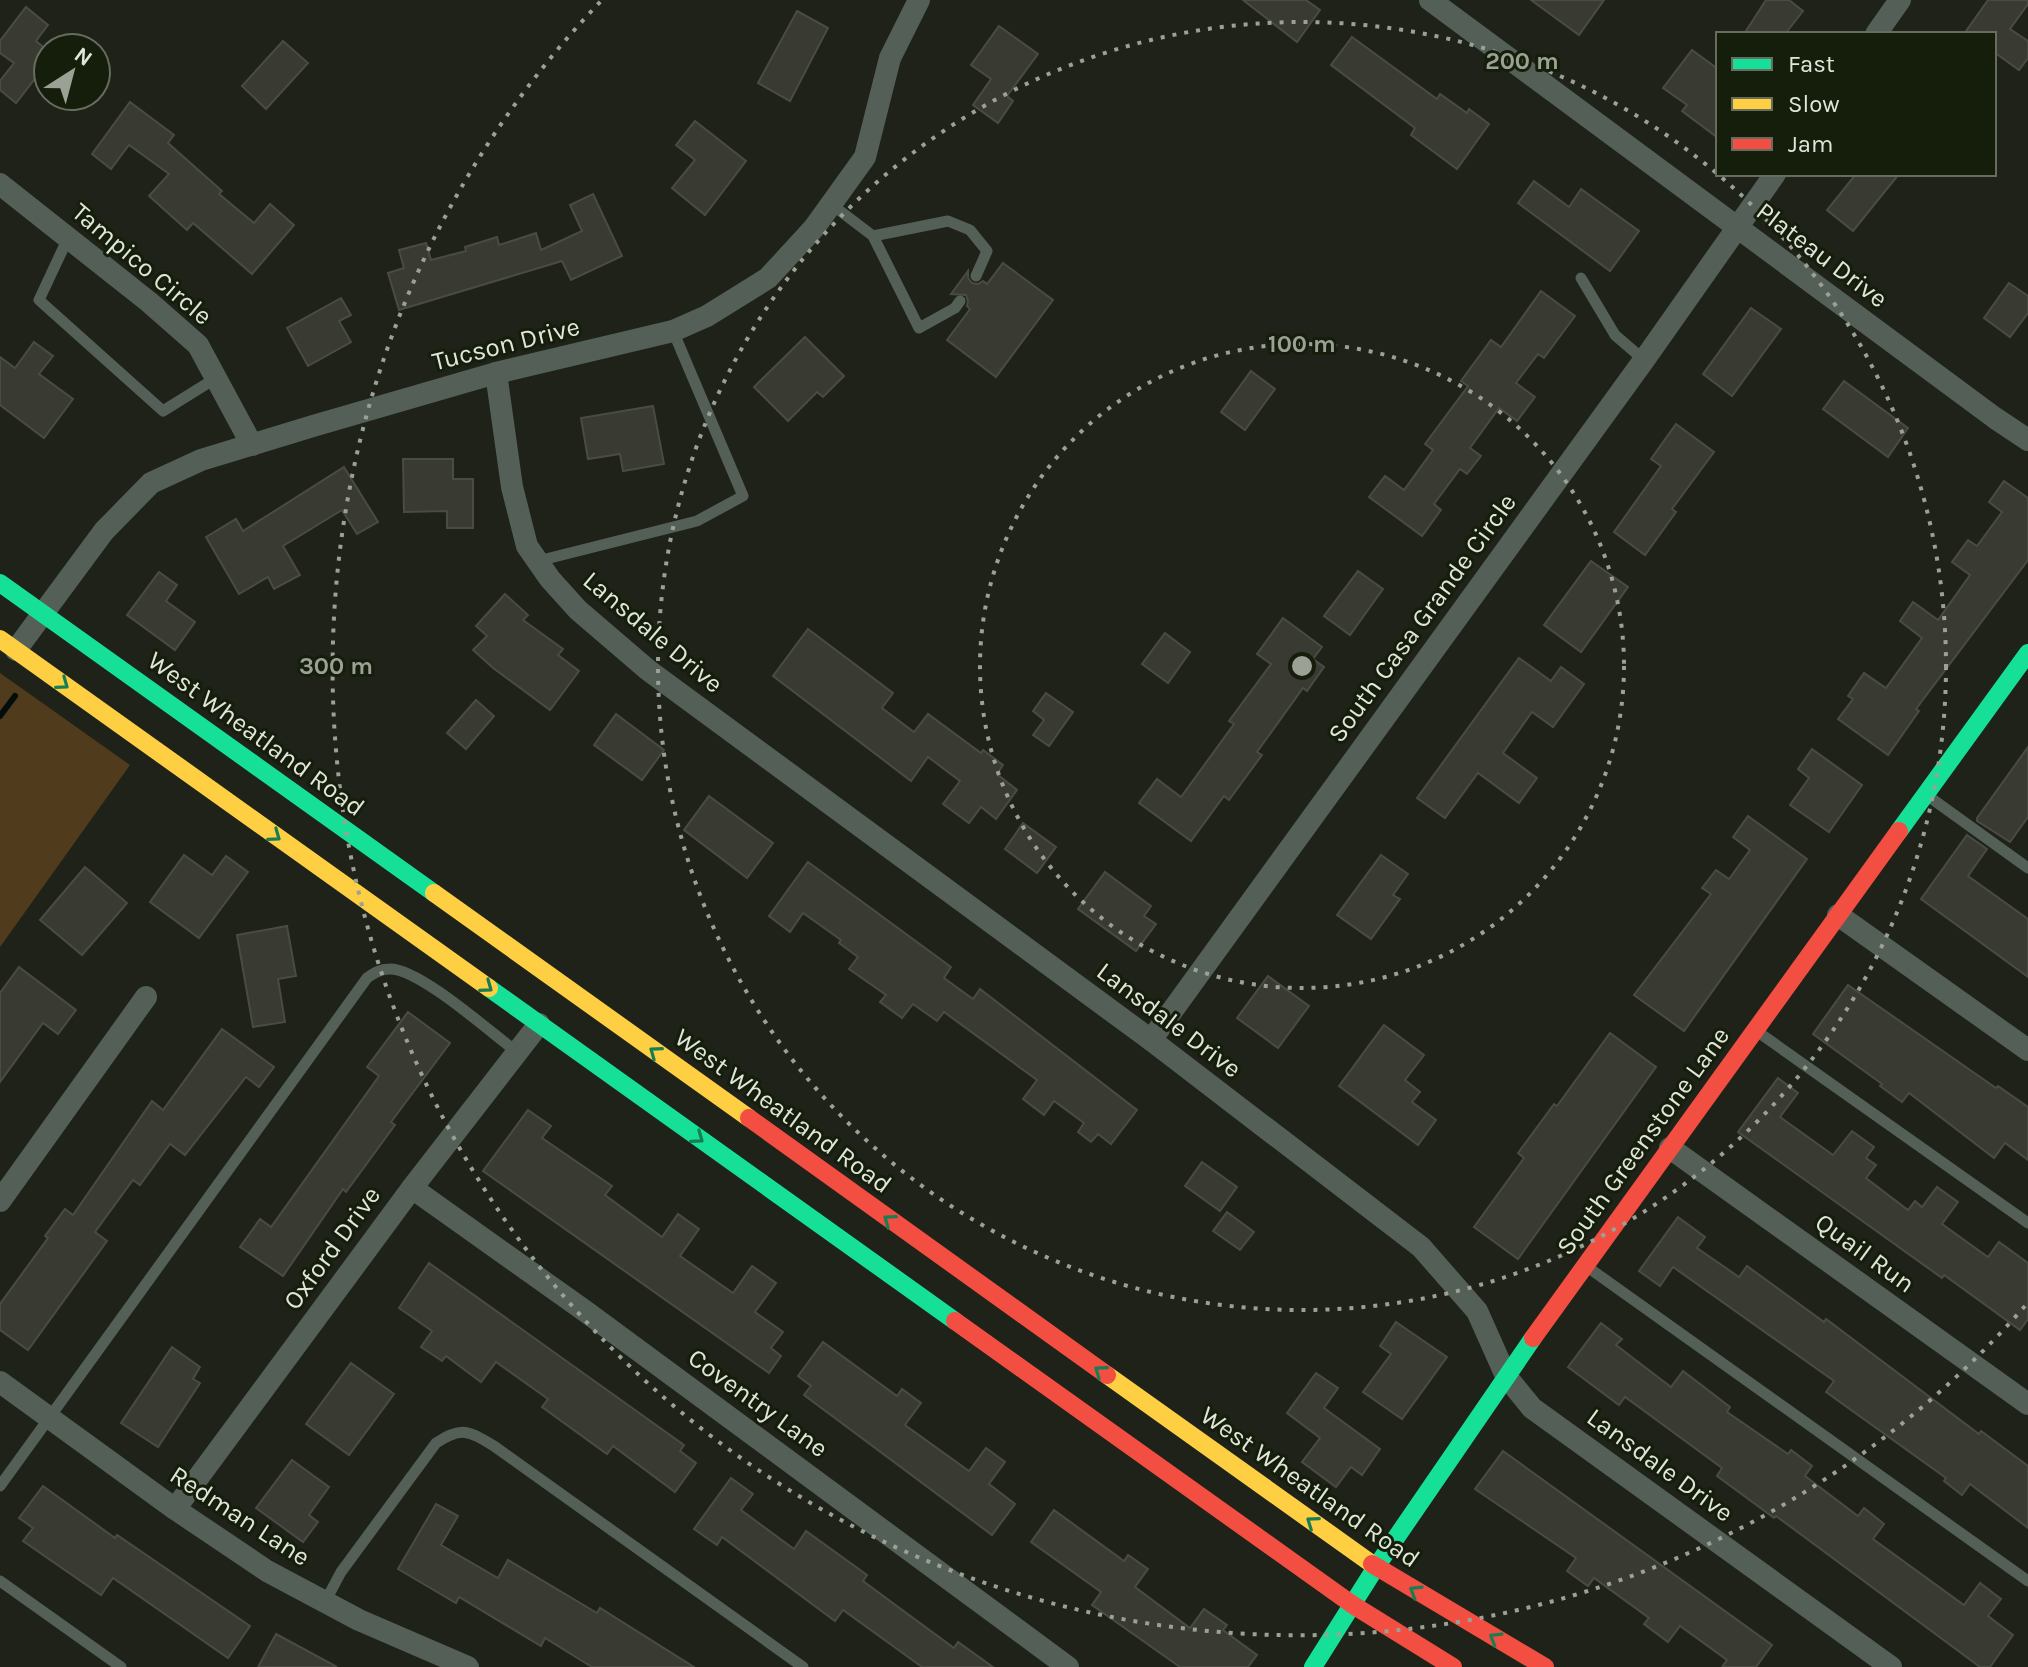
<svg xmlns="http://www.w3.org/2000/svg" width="2028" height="1667" viewBox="0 0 2028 1667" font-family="Karla,sans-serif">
  <rect width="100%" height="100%" fill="#1e2218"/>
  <path fill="#503c1d" d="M0,673L130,765L0,947Z"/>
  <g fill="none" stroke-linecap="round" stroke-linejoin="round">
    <path stroke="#030e0a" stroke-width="6" d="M0,716L15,696"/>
  </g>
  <g fill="#393a32" stroke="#4a4b42" stroke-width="2">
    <path d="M1243,0H1306L1320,10L1297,42Z"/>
    <path d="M1531,0H1604L1579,35Z"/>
    <path d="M1766,0H1789L1803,11L1785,34H1744Z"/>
    <path d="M1988,0H2028V4L2010,29L2028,41V58L2019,70L1994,52V34H1964Z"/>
    <path d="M26,7L48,25L36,41L48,51V62L16,103L0,90V81L14,63L0,53V41Z"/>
    <path d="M797,11L828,28L790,101L758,83Z"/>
    <path d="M999,26L1038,54L1007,96L1013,101L998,123L973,105L991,79L971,65Z"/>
    <path d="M1352,37L1437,99L1440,94L1467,113L1469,109L1489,124L1457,169L1411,135L1415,128L1331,65Z"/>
    <path d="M283,41L308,63L266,109L242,86Z"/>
    <path d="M1692,50L1718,69V138L1682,111L1687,105L1663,88Z"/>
    <path d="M130,102L174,135L168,143L222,191L219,194L254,223L270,204L294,225L252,274L193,223L187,230L149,196L169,174L129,145L111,169L92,154Z"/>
    <path d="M695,121L746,161L705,215L672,188L695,160L676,145Z"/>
    <path d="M1856,174H1899L1853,231L1827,210Z"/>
    <path d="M1534,181L1569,207L1581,189L1639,231L1610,271L1518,203Z"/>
    <path d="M593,194L622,256L571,280L562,261L399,310L388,273L404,268L399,250L426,243L431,260L466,251L465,247L497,237L499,245L536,233L541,250L582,231L570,205Z"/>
    <path d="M1003,263L1053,300L996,377L947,340L970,309L967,306L968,301L966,295L951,294L968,271V278L972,283L978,284L983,281L987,284Z"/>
    <path d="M2009,283L2028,296V313L2010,337L1984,318Z"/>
    <path d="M1541,291L1575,316L1544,358L1538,354L1516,383L1535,397L1517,421L1499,408L1470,448L1481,456L1467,474L1460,469L1434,504L1441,510L1422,536L1369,497L1385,476L1404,490L1433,450L1425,444L1468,386L1461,381L1491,340L1501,347Z"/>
    <path d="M341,298L351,315L339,321L351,342L308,366L287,328Z"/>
    <path d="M1751,308L1781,329L1732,396L1703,374Z"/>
    <path d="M805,337L844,376L823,397L817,392L788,421L754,387Z"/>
    <path d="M34,342L53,356L39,374L73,399L44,438L0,405V357L15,368Z"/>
    <path d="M1251,371L1275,389L1245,430L1221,412Z"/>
    <path d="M1844,381L1908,428L1888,457L1823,409Z"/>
    <path d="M653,406L664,464L623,471L620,454L588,459L581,418Z"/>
    <path d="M1676,424L1714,452L1672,509L1676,512L1645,555L1614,532L1661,466L1651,459Z"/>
    <path d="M403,459H453V479H473V528H447V511L404,512Z"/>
    <path d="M344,467L378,522L357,534L342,510L283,546L300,575L274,589L268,577L239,594L206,537L236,519L243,531Z"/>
    <path d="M2004,481L2028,498V560L1916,709L1919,711L1888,755L1838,719L1853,699L1848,696L1864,673L1886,688L1922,638L1900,621L1913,602L1938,620L1970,575L1952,562L1968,540L1977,546L2002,512L1989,502Z"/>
    <path d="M1591,561L1628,587L1581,652L1544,625Z"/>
    <path d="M1358,571L1383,589L1350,635L1324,616Z"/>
    <path d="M159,572L177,585L166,601L195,622L175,650L127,615Z"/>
    <path d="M505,594L528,615L523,620L563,649L558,655L579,671L550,710L493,668L473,650L487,636L476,626Z"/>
    <path d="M1283,618L1322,647L1313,659L1324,667L1307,691L1303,688L1257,752L1262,755L1229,800L1224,796L1191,841L1139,803L1157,779L1181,797L1234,724L1229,721L1271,664L1257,654Z"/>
    <path d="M808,629L893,693L882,708L914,732L928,714L981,753L983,750L1003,765L997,774L1017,790L996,819L981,807L969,823L943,804L960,781L928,757L911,781L773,676Z"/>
    <path d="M1165,633L1190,652L1168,683L1142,664Z"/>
    <path d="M1519,658L1551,681L1561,667L1584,684L1553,727L1532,712L1503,753L1537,778L1519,803L1478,773L1445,818L1417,798Z"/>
    <path d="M1046,693L1073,712L1049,746L1033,735L1044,720L1033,711Z"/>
    <path d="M476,700L494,716L466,749L447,733Z"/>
    <path d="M616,714L664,750L642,780L594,745Z"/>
    <path d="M2028,747V817L2010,842L1977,821V818Z"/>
    <path d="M1812,749L1862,785L1829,832L1790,805L1809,778L1798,769Z"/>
    <path d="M709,796L773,843L747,878L684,830Z"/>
    <path d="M1748,816L1807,859L1684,1031L1634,995L1711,894L1702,888L1716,870L1729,879L1750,850L1733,837Z"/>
    <path d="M1023,823L1056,847L1037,873L1005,849Z"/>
    <path d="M1967,835L1987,849L1968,876L2028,919V977L1921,899Z"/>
    <path d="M184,855L212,875L226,856L248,872L199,938L150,902Z"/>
    <path d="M1381,855L1408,874L1393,895L1400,899L1371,939L1337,915Z"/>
    <path d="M808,862L951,967L944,978L973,999L980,989L1137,1110L1111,1144L1098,1134L1091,1142L1078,1132L1084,1123L1054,1101L1044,1115L1023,1099L1037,1080L944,1012L937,1021L913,1004L902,1018L880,1002L886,995L849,969L858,957L839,943L841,940L803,913L790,932L769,916Z"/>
    <path d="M85,867L127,903L82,955L40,920Z"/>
    <path d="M1105,872L1151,906L1144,916L1156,924L1136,951L1078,909Z"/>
    <path d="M287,926L296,976L278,979L285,1022L253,1027L237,935Z"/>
    <path d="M19,967L76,1010L58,1034L43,1023L0,1082V993Z"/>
    <path d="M1268,976L1309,1006L1278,1048L1237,1018Z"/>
    <path d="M1848,985L1996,1088L1998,1086L2028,1107V1160L2005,1143L1994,1158L1909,1093L1902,1102L1880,1086L1882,1084L1813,1034Z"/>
    <path d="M408,1012L450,1043L391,1122L395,1125L346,1192L343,1189L283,1276L240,1247L260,1219L271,1227L379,1076L367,1067Z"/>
    <path d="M1384,1025L1424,1055L1405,1080L1420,1092L1412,1102L1436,1120L1418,1145L1339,1086Z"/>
    <path d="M222,1029L274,1067L259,1087L246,1077L185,1155L170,1144L140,1185L133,1180L95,1232L107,1241L28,1350L0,1330V1304L48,1238L45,1236L65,1209L73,1215L152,1101L163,1110Z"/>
    <path d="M1610,1033L1656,1067L1518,1259L1474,1227L1524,1158L1518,1153L1554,1104L1557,1106Z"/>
    <path d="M1778,1078L1798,1093L1780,1117L1833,1155L1852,1131L1874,1147L1866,1158L1876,1165L1866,1178L1908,1210L1915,1201L1922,1207L1937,1187L1958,1202L1942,1224L1988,1257L1999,1242L2028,1263V1319L2020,1330L1944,1275L1942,1278L1738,1132Z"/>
    <path d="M528,1110L551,1126L542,1138L612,1186L605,1195L662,1237L678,1214L699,1229L680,1256L733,1293L752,1266L776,1283L755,1312L783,1332L771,1348L781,1356L769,1373L483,1171Z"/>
    <path d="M1202,1162L1237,1187L1220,1211L1185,1186Z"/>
    <path d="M1227,1212L1254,1232L1240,1250L1213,1231Z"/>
    <path d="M1678,1217L1705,1237L1697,1248L1739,1277L1747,1266L1824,1322L1826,1319L1979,1434L1981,1431L2028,1466V1528L1970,1484L1962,1495L1944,1481L1946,1478L1826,1392L1834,1381L1673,1267L1660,1286L1639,1271Z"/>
    <path d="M429,1263L684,1445L680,1451L696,1463L675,1492L613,1446L607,1454L542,1407L548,1399L496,1362L481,1382L446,1356L442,1361L421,1347L432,1331L399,1308Z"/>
    <path d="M1396,1322L1447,1357L1402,1419L1363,1392L1391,1354L1380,1346Z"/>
    <path d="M1601,1323L1622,1339L1616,1345L1671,1387L1683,1371L1730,1407L1727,1412L1788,1454L1791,1450L1812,1466L1805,1476L1858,1516L1864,1508L1884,1524L1873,1539L1964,1605L1980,1583L2001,1599L1988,1616L2013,1635L1990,1667H1980L1776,1516L1774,1518L1717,1476L1722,1468L1625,1397L1619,1405L1568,1367Z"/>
    <path d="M823,1342L897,1396L902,1389L921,1403L905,1425L969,1471L986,1448L1005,1462L989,1484L1015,1504L992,1535L804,1395L811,1386L798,1376Z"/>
    <path d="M172,1347L200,1367L193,1379L200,1383L158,1447L121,1423Z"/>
    <path d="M351,1363L394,1394L349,1455L306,1424Z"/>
    <path d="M1316,1373L1338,1388L1324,1408L1380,1449L1362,1475L1351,1467L1336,1487L1302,1462L1320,1438L1287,1413Z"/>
    <path d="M1503,1451L1772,1645L1756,1667H1722L1727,1660L1680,1626L1668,1642L1644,1624L1649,1618L1594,1578L1588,1586L1567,1571L1576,1558L1475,1489Z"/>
    <path d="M292,1460L329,1487L309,1515L318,1522L303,1542L256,1508Z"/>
    <path d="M731,1478L753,1494L741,1510L794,1549L806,1531L867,1575L863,1581L954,1648L958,1642L993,1667H922L843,1610L835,1621L722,1537L717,1545L694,1529Z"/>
    <path d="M43,1486L115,1538L117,1535L250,1626L228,1658L113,1578L101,1595L23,1541L33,1528L19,1518Z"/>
    <path d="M436,1504L458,1516L441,1545L498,1578L508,1560L597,1613L600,1608L694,1667H592L545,1638L541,1646L459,1597L456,1603L398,1569Z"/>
    <path d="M1054,1510L1124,1561L1128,1555L1148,1569L1135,1587L1190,1628L1204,1609L1227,1625L1223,1630L1257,1655L1248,1667H1180L1092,1605L1101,1592L1031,1542Z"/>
    <path d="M276,1634L337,1667H258Z"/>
  </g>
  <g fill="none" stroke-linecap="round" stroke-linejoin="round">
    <g stroke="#546057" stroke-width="11">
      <path d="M831,204L873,236L919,328L955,308L960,301"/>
      <path d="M873,236L948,221L970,230L987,251L976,276"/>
      <path d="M68,238L39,300L163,411L216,378"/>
      <path d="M1581,278L1615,335L1644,360"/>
      <path d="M538,561L697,521L743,496L673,331"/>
      <path d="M1928,796L2028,868"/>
      <path d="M1758,1032L2028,1223"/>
      <path d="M1586,1266L2028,1581"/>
      <path d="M0,1486L367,978C374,973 380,969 390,969C420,969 490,1032 517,1052"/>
      <path d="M0,1581L121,1667"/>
      <path d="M325,1602L341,1572L436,1443C462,1426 469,1431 494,1446L803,1667"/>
    </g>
    <g stroke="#546057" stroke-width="22">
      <path d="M1430,0L1995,418L2028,440"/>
      <path d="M1876,34L1900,0"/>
      <path d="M0,184L149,302L198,345L252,445"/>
      <path d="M496,373L512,487L527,546L550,579L578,610L648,670L1151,1040L1421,1247L1477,1311L1506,1376L1532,1408L1891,1667"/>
      <path d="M16,650L104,531L151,483L201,460L313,426L496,373L673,331L707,316L768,278L814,228L865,157L890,58L919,0"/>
      <path d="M1838,915L2028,1050"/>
      <path d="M1151,1040L1644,360L1775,174"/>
      <path d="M1670,1148L2028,1404"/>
      <path d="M412,1188L585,1311L1068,1667"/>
      <path d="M0,1201L146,997"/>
      <path d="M0,1382L175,1509L267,1571L359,1620L468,1667"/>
      <path d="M175,1509L412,1188L539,1024"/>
    </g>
    <g stroke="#16e098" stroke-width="18">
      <path d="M0,583L434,893"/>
      <path d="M1899,831L2028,653"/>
      <path d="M489,988L955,1321"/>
      <path d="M1313,1667L1376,1567L1533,1338"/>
    </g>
    <g stroke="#ffcf43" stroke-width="18">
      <path d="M0,639L489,988"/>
      <path d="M434,893L749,1118"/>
      <path d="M1107,1375L1372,1564"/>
    </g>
    <g stroke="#f24e42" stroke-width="18">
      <path d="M749,1118L1107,1375"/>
      <path d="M955,1321L1353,1605L1453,1667"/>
      <path d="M1533,1338L1899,831"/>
      <path d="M1372,1564L1545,1667"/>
    </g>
  </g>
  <defs><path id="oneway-chevron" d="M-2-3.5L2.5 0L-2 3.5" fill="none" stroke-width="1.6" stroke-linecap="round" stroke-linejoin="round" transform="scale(2)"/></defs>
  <g stroke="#167e52">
    <use href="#oneway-chevron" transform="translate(63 684) rotate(36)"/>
    <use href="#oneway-chevron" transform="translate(275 836) rotate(36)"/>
    <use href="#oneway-chevron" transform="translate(487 987) rotate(36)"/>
    <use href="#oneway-chevron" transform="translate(655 1052) rotate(-144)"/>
    <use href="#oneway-chevron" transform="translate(698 1138) rotate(36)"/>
    <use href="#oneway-chevron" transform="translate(889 1220) rotate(-144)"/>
    <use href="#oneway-chevron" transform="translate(1100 1371) rotate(-144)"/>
    <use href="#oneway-chevron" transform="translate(1312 1522) rotate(-145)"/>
    <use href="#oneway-chevron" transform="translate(1415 1591) rotate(-149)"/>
    <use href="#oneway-chevron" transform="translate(1495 1638) rotate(-149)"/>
  </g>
  <g fill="none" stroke="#9ca196" stroke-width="4" stroke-dasharray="4 8">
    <circle cx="1302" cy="666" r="322"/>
    <circle cx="1302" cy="666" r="644"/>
    <path d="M2025 1306A966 966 0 1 1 601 1"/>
  </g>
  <g text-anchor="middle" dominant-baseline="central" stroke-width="6" stroke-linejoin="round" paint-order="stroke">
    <g font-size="26" fill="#e0e6da" stroke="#151d0b">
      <text transform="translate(1822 255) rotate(37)">Plateau Drive</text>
      <text transform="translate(142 264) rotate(40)">Tampico Circle</text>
      <text transform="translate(506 344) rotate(-14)">Tucson Drive</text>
      <text transform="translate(1422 618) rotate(-54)">South Casa Grande Circle</text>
      <text transform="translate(653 632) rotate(40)">Lansdale Drive</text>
      <text transform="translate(256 734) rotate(36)">West Wheatland Road</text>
      <text transform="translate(1169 1020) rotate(37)">Lansdale Drive</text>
      <text transform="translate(783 1111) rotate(36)">West Wheatland Road</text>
      <text transform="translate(1643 1141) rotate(-54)">South Greenstone Lane</text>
      <text transform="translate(332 1248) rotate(-54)">Oxford Drive</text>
      <text transform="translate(1865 1253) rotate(36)">Quail Run</text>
      <text transform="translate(758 1403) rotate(36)">Coventry Lane</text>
      <text transform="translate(1660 1465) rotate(36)">Lansdale Drive</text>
      <text transform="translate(1310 1487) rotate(35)">West Wheatland Road</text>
      <text transform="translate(240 1516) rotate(33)">Redman Lane</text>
    </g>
  </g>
  <circle cx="1302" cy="666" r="12" fill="#9ca196" stroke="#151d0b" stroke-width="4"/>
  <g font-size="24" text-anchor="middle" font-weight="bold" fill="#9ca196" stroke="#151d0b" stroke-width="6" stroke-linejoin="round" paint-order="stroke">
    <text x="1522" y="69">200 m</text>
    <text x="1302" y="352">100 m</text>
    <text x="336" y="674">300 m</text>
  </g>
  <rect x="1716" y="32" width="280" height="144" fill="#151d0b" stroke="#666d5e" stroke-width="2"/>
  <rect x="1732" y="58" width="40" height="12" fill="#16e098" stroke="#666d5e" stroke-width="2"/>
  <text x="1788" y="72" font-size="24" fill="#e0e6da">Fast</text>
  <rect x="1732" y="98" width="40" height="12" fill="#ffcf43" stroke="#666d5e" stroke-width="2"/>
  <text x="1788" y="112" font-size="24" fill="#e0e6da">Slow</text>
  <rect x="1732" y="138" width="40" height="12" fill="#f24e42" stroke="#666d5e" stroke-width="2"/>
  <text x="1788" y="152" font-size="24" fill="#e0e6da">Jam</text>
  <g transform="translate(72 72) rotate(36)"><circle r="38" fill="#151d0b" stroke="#666d5e" stroke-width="2"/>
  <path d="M0-6L14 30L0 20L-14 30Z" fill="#9ca196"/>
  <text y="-12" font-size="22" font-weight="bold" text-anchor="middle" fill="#e0e6da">N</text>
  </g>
</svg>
